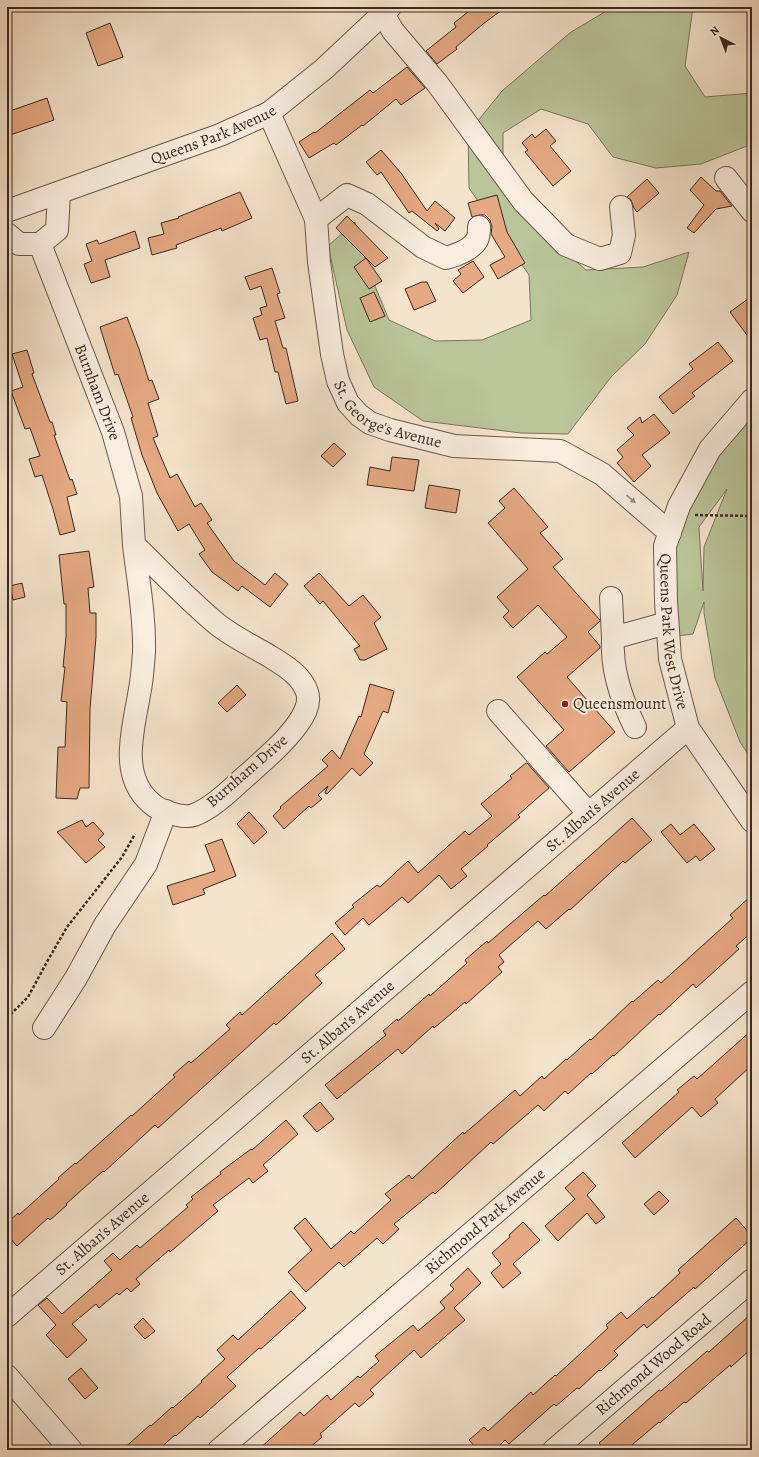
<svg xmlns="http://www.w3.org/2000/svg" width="759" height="1457" viewBox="0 0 759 1457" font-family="Alegreya,serif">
  <rect width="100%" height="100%" fill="#f5e4cc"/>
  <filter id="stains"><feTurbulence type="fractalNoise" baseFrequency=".005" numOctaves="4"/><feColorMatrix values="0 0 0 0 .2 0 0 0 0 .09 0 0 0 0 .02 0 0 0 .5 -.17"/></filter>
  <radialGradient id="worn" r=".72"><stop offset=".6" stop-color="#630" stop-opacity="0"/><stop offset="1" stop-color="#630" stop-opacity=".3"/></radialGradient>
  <g fill="#bac599" stroke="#7a775c" fill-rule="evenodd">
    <path d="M613,7H693L685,66L705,97L752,93V144L701,164L656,168L613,157L588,124L541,109L503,133V175L529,220L586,270L643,267L689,252L677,295L645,344L611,377L568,434L521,433L423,421L374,387L347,330L328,246L355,222L368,269L389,320L435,341L482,340L531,320L529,275L469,188L468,133L502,91L571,32Z"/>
    <path d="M752,413V760L740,742L715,678L704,613V602L693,634L677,636L675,541L705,470ZM727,489L704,547L703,591L699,527Z"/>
  </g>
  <g fill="#e5a983" stroke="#3b291f">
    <path d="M474,7H506L483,24L456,47L457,49L437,64L426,51L456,27L454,23Z"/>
    <path d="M110,23L123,57L98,66L86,33Z"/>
    <path d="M407,67L425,88L401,105L396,99L363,126L362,125L336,145L334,143L309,158L299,142L314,132L315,133L370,90L373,93Z"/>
    <path d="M47,98L54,120L7,136V112Z"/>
    <path d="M546,129L556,141L550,146L571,171L553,186L525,152L528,150L522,143L532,134L535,138Z"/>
    <path d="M381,150L401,173L427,211L435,201L455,218L445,231L435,223L439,229L437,231L412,211L409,213L381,172L377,175L366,162Z"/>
    <path d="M701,177L716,191H720L732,206L716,209L694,233L687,228L704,205L690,190Z"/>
    <path d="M647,179L659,193L637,212L634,208L631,200L627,197Z"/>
    <path d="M240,192L252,218L222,231L221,228L176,245L177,248L152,255L148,238L164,234L161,223L179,218L178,217Z"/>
    <path d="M497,195L507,232L525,263L498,279L490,265L505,257L491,234L492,227L490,220L485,215H479L472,217L468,203Z"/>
    <path d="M347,216L388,258L375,267L336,228Z"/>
    <path d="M135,231L140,248L105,260L110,277L91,283L84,264L92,261L86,244L97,240L99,244Z"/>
    <path d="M366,258L382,281L369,289L354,267Z"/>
    <path d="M473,261L484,277L463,293L453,281L461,274L458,270Z"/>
    <path d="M272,268L280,293L277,294L285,318L275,321L283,348H286L298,401L286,404L278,372H275L267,338L260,340L253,318L262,315L260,308L267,306L261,286L250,290L245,277Z"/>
    <path d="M422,282H427L436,301L414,310L405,289Z"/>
    <path d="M374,292L385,316L370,322L360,298Z"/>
    <path d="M752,296V342L730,312Z"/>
    <path d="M127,317L139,349L149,381L152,380L159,399L148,403L158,436L153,438L170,478L177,474L195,507L201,503L212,520L207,523L234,561L265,585L275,573L288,584L270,607L242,586L238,591L212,572L199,554L205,550L189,524L178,531L157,493L142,455L131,418L133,417L118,374L115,375L100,327Z"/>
    <path d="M718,342L733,361L692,393L695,396L673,414L659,397L693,369L689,364Z"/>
    <path d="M27,350L34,373L32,374L50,422H52L56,435H54L70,480L72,479L77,494L67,497L75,531L60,535L53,509L42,475L35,477L29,459L40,456L30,428L25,429L11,391L23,387L12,354Z"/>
    <path d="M654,414L670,433L642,455L651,466L634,482L617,463L623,457L617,450L634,435L627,428L640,417L642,423Z"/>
    <path d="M334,443L346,454L333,467L321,456Z"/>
    <path d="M392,457L419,460L414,491L367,485L370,467L390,471Z"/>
    <path d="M429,485L460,490L456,513L425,508Z"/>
    <path d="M514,488L548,527L540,533L563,559L553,567L600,620V621L588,632L600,646V648L567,677L615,732L569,772L546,746L564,730L517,677L545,652L547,654L567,637L538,605L513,628L503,617L509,611L497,597L528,569L488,523L505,508L499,501Z"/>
    <path d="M89,551L94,587L88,588L90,613H96V637L90,709L89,788H80L77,799L56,798L58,747H65L67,702L61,701L65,667H63L66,637V604H64L59,555Z"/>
    <path d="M319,573L349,606L363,595L381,617L374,623L387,649L365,660H360L354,649L360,646L323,601L320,604L304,586Z"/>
    <path d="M22,583L25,597L13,600L10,586Z"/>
    <path d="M370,684L394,691L388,713L383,711L364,754L373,763L360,776L352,768L327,794L325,793L328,786L318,795L322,799L311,808L309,806L284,829L273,816L281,808L280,807L328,766L322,760L332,750L340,759L359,716L361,717Z"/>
    <path d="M237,685L246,695L227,712L218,703Z"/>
    <path d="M526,763H527L549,788L518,815L520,817L487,845L488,846L461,869L467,876L451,889L439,875L408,903L402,897L369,925L363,918L345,935L335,923L354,907L352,905L377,885L380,887L408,861L418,873L465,831L469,835L492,816L481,804L512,778L510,776Z"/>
    <path d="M249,812L267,832L254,844L237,824Z"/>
    <path d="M632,818L652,840L625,863L623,861L570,910L569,909L546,929L538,921L499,955L504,962L498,967L502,972L466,1004L465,1002L434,1028L433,1026L402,1054L398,1049L337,1099L325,1085L386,1035L383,1031L397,1019L398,1021L429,994L430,996L467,963L465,960L487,941L488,943L544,895L545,896Z"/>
    <path d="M82,820L86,827L93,822L104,834L98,840L105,847L86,863L57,832Z"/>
    <path d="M671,824L680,835L694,824L715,849L700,861L696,856L687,863L661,832Z"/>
    <path d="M222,839L236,876L203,889L205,894L173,905L167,886L215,871L205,845Z"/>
    <path d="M752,895V932L736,946L739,949L696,988L693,984L660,1015L659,1014L614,1056L613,1055L592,1074L591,1073L568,1094L565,1091L544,1111L538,1105L493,1144L491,1142L435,1194L433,1192L394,1224L399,1229L383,1244L377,1238L344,1267L339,1262L306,1292L288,1272L312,1250L294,1228L305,1218L331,1249L351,1231L354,1234L391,1200L385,1194L409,1175L412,1179L463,1132L464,1134L515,1090L520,1096L542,1076L544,1079L566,1059L567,1060L590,1039L591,1040L632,1001L633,1002L658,980L661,983L733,918L730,915Z"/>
    <path d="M332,933L345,949L315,975L322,983L276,1025L274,1023L158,1128L155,1125L104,1172L103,1171L66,1204L67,1205L50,1220L48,1218L17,1246L7,1235V1223L18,1213L19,1215L59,1179L58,1178L75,1163L76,1164L131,1115L132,1116L175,1077L173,1075L189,1061L191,1063L230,1029L226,1025L240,1012L242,1015Z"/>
    <path d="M752,1030V1065L715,1099L718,1103L701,1117L692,1107L635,1158L622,1143L679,1092L677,1090L694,1076L697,1079Z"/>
    <path d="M320,1102L334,1119L317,1132L303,1116Z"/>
    <path d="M286,1120L298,1134L263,1165L268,1171L253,1183L249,1178L213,1205L218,1211L170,1252L169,1250L136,1279L140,1284L131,1292L127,1288L119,1295L117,1293L99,1308L96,1304L72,1324L87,1340L67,1358L46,1335L56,1325L38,1305L47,1298L62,1314L112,1270L104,1261L113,1253L120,1260L137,1245L140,1248L188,1207L186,1205L193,1199L191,1197L221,1174L220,1172L251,1149L252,1150Z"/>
    <path d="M583,1172L596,1186L587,1195L605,1217L596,1224L587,1213L558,1241L545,1226L575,1199L565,1188Z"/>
    <path d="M659,1191L669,1201L654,1215L644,1204Z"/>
    <path d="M736,1218L752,1236V1238L695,1289L694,1287L647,1328L644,1324L614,1351L618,1355L601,1371L599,1370L579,1389L577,1388L556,1406L554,1404L509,1444L505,1440L495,1450H478L469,1440L484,1427L488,1431L531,1392L533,1395L555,1375L556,1376L608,1328L606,1325L621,1312L627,1319L652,1297L653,1298L680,1273L678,1270Z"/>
    <path d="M523,1222L540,1240L513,1264L521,1273L503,1288L491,1273L501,1264L492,1253L510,1237L509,1235Z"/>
    <path d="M468,1268L481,1283L454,1308L465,1320L439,1342L421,1358L414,1350L370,1390L374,1394L359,1407L355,1403L320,1434L322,1437L307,1450H258L300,1412L304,1416L327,1395L331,1400L358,1376L360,1378L379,1361L375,1356L413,1325L418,1331L445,1308L440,1302L454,1289L450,1285Z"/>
    <path d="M291,1291L306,1308L261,1349L259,1348L227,1377L236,1386L200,1418L198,1416L176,1436L175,1435L158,1450H122L150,1425L151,1426L172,1407L173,1408L202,1382L201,1381L225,1359L217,1350L233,1335L238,1340Z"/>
    <path d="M752,1313V1348L731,1367L730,1365L686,1403L684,1402L660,1423L659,1422L626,1450H605L599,1443L659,1390L661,1391L707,1351L709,1352Z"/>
    <path d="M143,1318L155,1331L145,1339L134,1327Z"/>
    <path d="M81,1368L98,1388L85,1399L68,1379Z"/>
  </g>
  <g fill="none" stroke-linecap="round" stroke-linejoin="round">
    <g stroke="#6a584a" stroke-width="24">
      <g id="minor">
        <path d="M383,14L393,31L437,83L523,201L566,245L600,259L620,253L624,235L621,207"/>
        <path id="s1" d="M269,113L316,219L319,262L332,354L338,381L348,403L359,415L370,423L390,430L454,446L560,451L602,474L670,533"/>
        <path d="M726,178L752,211"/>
        <path id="s2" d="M7,211L220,135L269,113L324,69L390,7"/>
        <path d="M316,219L347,195L367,204L423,247L446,258C457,255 471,250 477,240C479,236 479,230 479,227"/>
        <path d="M7,234L19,244H40L57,230L59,193"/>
        <path id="s3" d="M40,244L113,432L131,496L134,545C161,571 188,600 217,624C232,636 250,645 266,654C282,664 301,674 307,692C311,703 303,717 297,725C283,744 264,760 246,776C230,790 214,807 194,815C183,819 159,811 151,803C119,776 133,730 139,695C142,681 143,666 144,652C145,616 138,580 134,545"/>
        <path id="s4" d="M752,400L710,449L679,506L665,546L666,602L670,659L688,728L752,821"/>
        <path d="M611,598L613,638"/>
        <path d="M498,711L589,814"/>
        <path d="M635,727C621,699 611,669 613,638L667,623"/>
        <path d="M44,1028L76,978L105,925L146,864L166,811"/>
        <path id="s5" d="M7,1316L688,728"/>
        <path d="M7,1376L71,1450"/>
        <path id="s6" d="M219,1450L752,992"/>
        <path id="s7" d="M554,1450L752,1280"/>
      </g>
    </g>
    <g stroke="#3b291f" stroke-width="2.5" stroke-dasharray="3 2" stroke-linecap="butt">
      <path d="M695,515L752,516"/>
      <path d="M7,1018L28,997L48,960L67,927L122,857L135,834"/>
    </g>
    <use href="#minor" stroke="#f8edde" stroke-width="22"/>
  </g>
  <defs><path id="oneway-solid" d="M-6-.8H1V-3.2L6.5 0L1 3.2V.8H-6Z"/></defs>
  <use fill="#9a8b7e" href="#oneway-solid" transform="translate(631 499) rotate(41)"/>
  <circle fill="#8f2418" stroke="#f8edde" stroke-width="1.5" cx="565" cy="704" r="4"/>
  <g text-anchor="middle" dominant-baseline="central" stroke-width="4" stroke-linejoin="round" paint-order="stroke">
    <g font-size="16" fill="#3b291f" stroke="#f8edde">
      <text stroke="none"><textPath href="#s2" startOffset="220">Queens Park Avenue</textPath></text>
      <text stroke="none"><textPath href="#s3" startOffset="159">Burnham Drive</textPath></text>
      <text stroke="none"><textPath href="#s1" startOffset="344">St. George's Avenue</textPath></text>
      <text stroke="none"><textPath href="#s4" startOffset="258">Queens Park West Drive</textPath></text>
      <text transform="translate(247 771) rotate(-41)">Burnham Drive</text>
      <text stroke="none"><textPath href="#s5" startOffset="774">St. Alban's Avenue</textPath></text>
      <text stroke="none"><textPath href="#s5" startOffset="450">St. Alban's Avenue</textPath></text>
      <text stroke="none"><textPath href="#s6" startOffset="351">Richmond Park Avenue</textPath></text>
      <text stroke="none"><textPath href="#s5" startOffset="126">St. Alban's Avenue</textPath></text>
      <text stroke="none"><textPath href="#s7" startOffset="131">Richmond Wood Road</textPath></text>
    </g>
    <g font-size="16" fill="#3b291f" stroke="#f8edde" text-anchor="start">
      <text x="573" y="704">Queensmount</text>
    </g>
  </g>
  <rect width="759" height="1457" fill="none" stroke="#f5e4cc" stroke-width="24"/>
  <rect x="8" y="8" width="743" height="1441" fill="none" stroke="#3b291f" stroke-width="2"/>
  <rect x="12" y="12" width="735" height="1433" fill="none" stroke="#3b291f"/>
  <g transform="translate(721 38) rotate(318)" stroke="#f8edde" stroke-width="3" paint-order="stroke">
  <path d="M0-3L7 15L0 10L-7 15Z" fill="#3b291f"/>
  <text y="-6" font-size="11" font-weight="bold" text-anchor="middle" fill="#3b291f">N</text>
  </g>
  <rect width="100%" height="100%" filter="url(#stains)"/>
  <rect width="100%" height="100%" fill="url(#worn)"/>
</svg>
